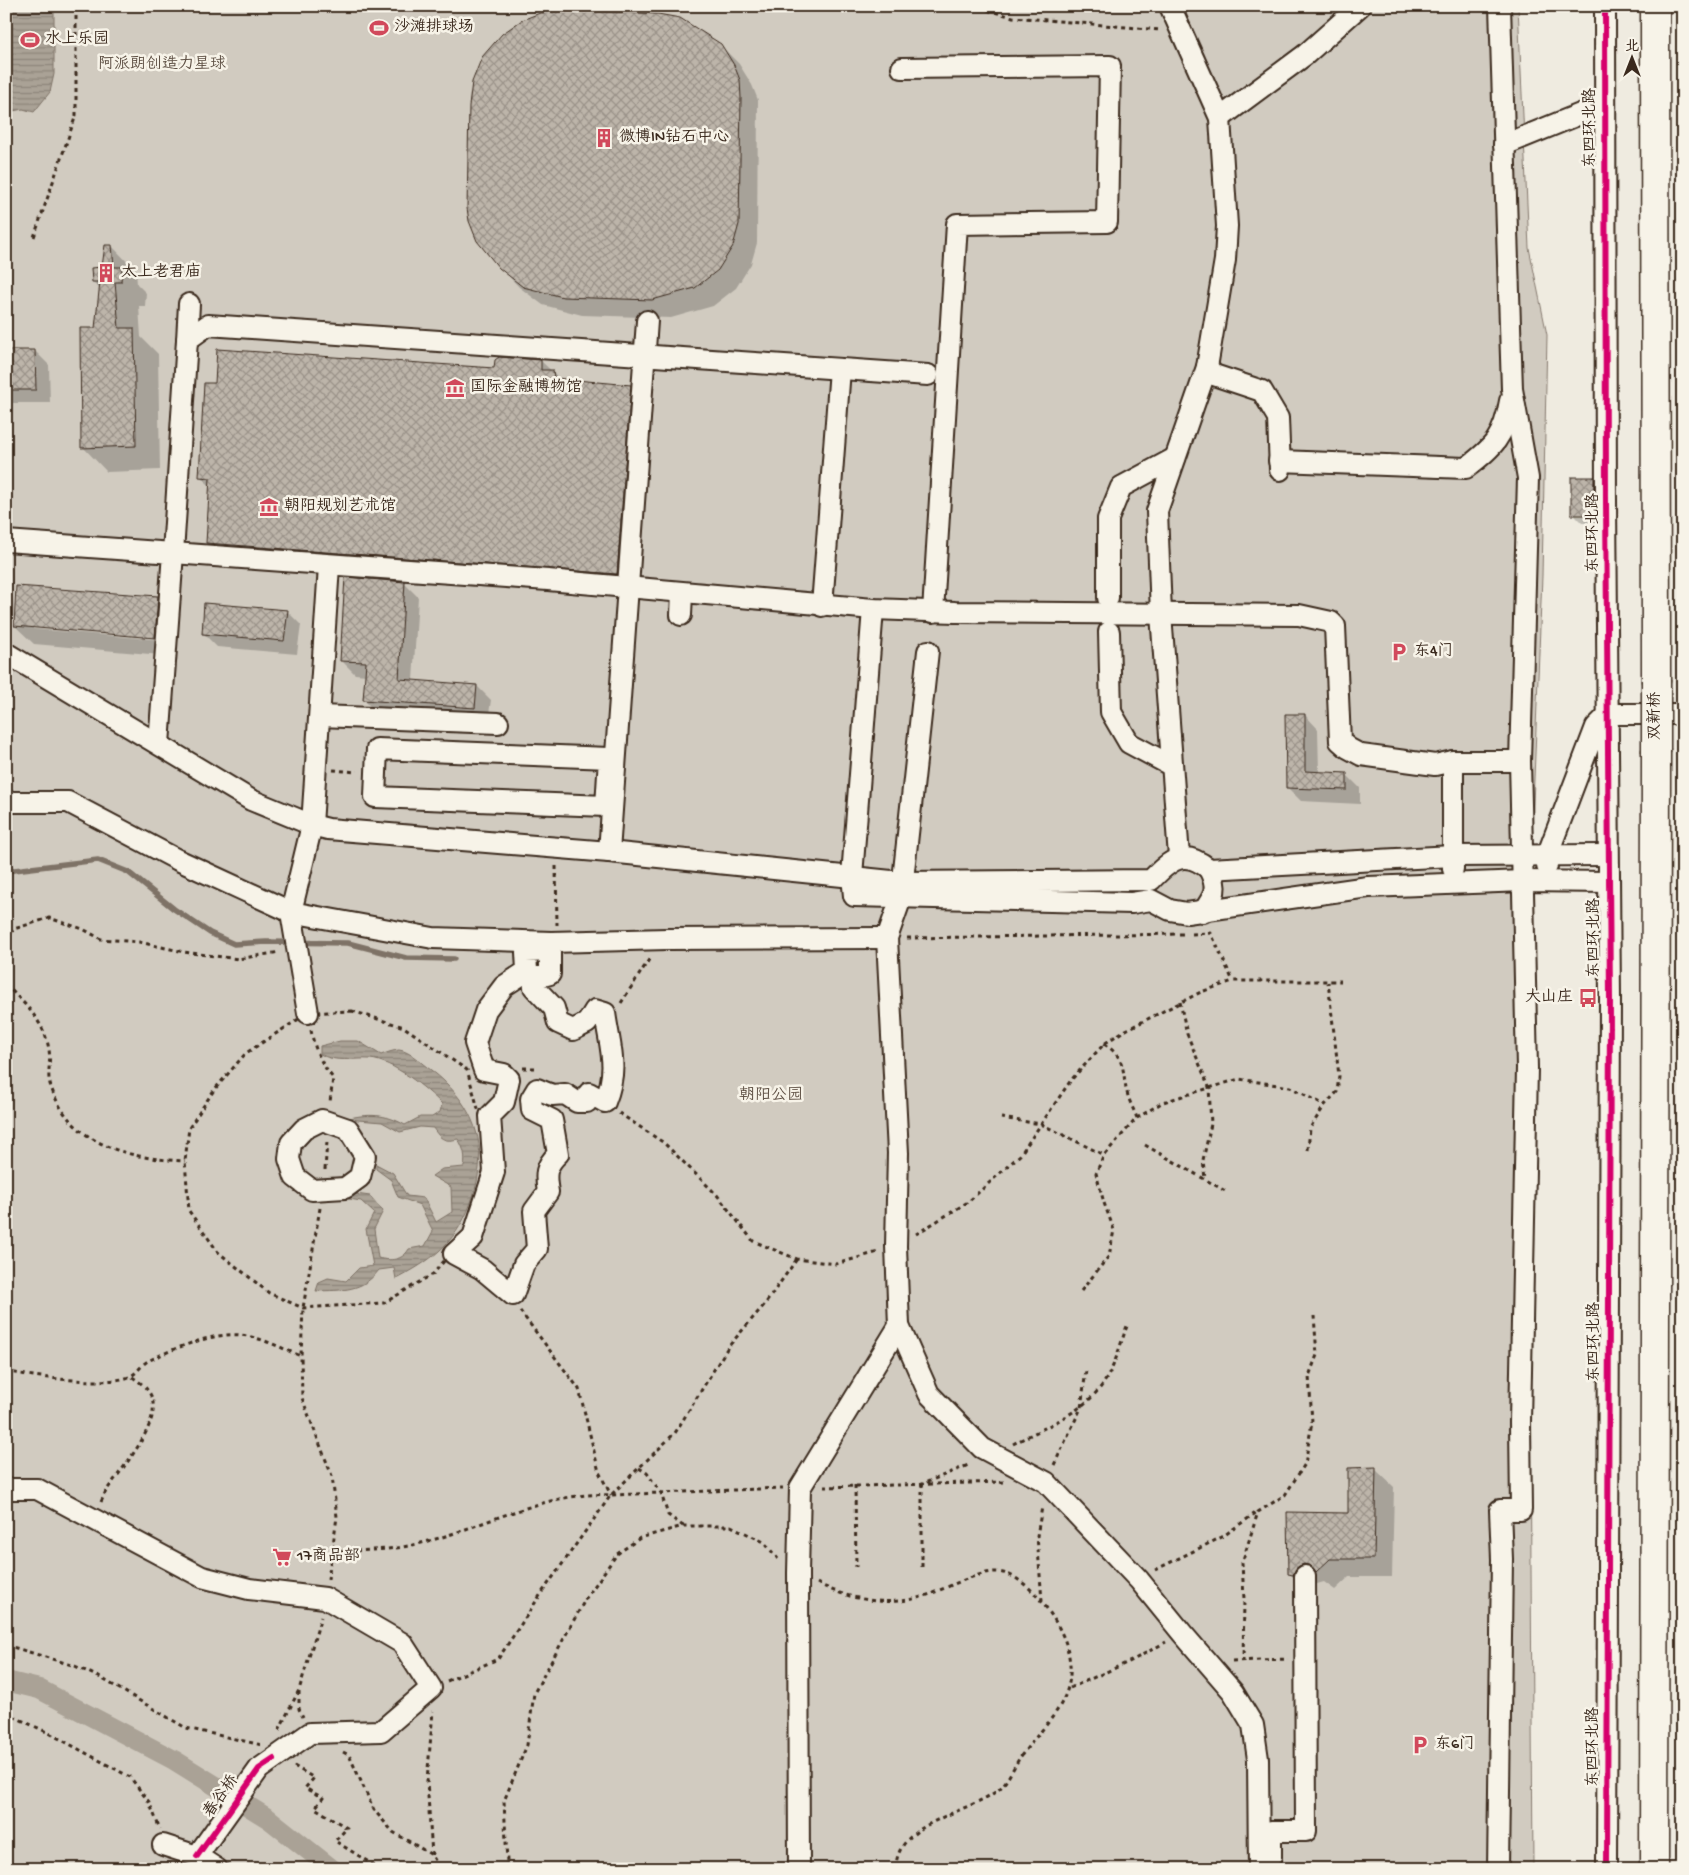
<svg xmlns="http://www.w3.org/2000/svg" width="1689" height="1875" viewBox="0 0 1689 1875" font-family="'Gochi Hand','LXGW WenKai TC',sans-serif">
  <defs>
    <pattern id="water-rules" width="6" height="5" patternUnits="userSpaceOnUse" patternTransform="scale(1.25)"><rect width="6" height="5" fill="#aaa296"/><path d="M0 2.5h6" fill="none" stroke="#8c847a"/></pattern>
    <pattern id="building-cross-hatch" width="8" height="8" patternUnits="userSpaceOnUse" patternTransform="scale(1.25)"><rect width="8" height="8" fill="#bdb5aa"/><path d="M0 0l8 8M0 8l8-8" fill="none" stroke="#9b938a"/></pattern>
  </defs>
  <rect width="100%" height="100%" fill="#efebe0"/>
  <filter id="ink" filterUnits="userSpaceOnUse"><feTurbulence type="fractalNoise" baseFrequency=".02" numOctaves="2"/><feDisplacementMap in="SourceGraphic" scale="10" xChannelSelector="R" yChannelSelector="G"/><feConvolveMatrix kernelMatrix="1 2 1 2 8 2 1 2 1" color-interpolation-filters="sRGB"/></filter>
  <g filter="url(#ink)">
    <path fill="#d1cbc0" stroke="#867a6f" d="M6,6H1518L1529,248L1547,335L1542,576L1531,856L1536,1096L1530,1418L1533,1869H6Z"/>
    <g fill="url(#water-rules)" stroke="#7e7266">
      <path d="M6,6H54V74L50,92L34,112L23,109L13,111L10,115H6Z"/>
      <path d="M340,1041H358L381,1055C386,1053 394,1050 399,1050C410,1051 422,1064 431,1070C451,1085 469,1107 476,1131C487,1165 472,1216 448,1242C434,1258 415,1269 396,1279L394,1268L379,1270C362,1292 343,1290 316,1291L319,1282L328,1278L346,1281L359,1268L373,1266L366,1229L374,1213L361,1201L343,1198L349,1193L370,1196L383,1211L374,1229L378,1258C390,1261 402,1261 409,1249L425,1246L433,1231L420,1205L398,1197L391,1180L376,1169V1164L393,1173L407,1196L424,1198L436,1222L452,1212L451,1187L432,1176L442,1169L464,1167C466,1157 464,1148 458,1139C445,1142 441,1140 433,1128L420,1127L400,1132L382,1122L346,1119C368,1113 386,1114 405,1125L420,1117H432L440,1112L442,1104C426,1088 393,1061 370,1059C354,1058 335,1063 320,1054V1046Z"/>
    </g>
    <g fill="#0003" fill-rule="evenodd">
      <path d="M720,45L739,64L752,85L758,100L757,243L751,264L736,288L713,306L671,318L582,315L543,305L519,287L500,267Z"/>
      <path d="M112,246L136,271L137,284L146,293L145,306H139L141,337L158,354L160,470L107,472L83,447L101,289L93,282L103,269Z"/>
      <path d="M6,351H35L49,365L50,403H6Z"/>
      <path d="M541,361L561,380L630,386L648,405L635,592L225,561L207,543L211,487L200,476L495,369Z"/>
      <path d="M1593,478L1602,487V523H1582L1573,514Z"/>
      <path d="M404,583L418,597L413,681L477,686L491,700L488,721L378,714L364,700L366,675L355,674L341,660Z"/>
      <path d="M157,597L176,616L173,656L34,644L15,626ZM33,627L161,638V640L33,629Z"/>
      <path d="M287,611L301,625L297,654L217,647L203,633Z"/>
      <path d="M1305,715L1318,729L1319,773L1346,774L1360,788V804L1301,801L1287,787Z"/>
      <path d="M1375,1469L1394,1487L1392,1577H1349L1335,1590L1324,1582L1317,1584L1312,1593L1308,1592L1290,1574L1349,1514Z"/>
    </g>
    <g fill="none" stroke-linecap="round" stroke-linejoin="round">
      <path stroke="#7e7266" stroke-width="5.5" d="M6,871L98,860L128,872L174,909L210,933L234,944L266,942L348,943L406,958L454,959"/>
      <path stroke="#aaa296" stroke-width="20" d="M6,1681L39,1689L174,1760L269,1819L332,1869"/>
    </g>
    <g fill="url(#building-cross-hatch)" stroke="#3b2a1e">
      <path d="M567,10L658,14L680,18L721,44L734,65L740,80L741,98L739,224L733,246L718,270L695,288L652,300L563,297L523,287L499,268L477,241L469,221L467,208L469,106L472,82L482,57L502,34L522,20L540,13Z"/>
      <path d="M105,245H112L114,267H122L121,282H115L119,328H134L136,446L81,448L80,328H95L100,282H92L91,268L102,267Z"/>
      <path d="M217,349L494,368L495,360L499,357L541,360V370H553L554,378L631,385L617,574L206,543L210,478L199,477L204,383H215Z"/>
      <path d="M6,350H35L36,390H6Z"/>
      <path d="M1571,477H1594L1593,515H1571Z"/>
      <path d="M345,577L405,582L399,679L477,685L475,708L363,700L366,662L340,661Z"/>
      <path d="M16,586L158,596L155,638L14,626Z"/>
      <path d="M204,603L288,610L284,641L202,634Z"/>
      <path d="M1285,714H1305V771L1347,773V790L1286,788Z"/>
      <path d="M1376,1467L1374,1559H1330L1316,1572L1311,1566L1304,1564L1299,1566L1293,1575L1288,1574L1287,1512L1348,1513V1468Z"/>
    </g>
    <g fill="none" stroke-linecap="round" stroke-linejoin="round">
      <g stroke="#3b2a1e" stroke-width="24">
        <g id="minor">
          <path d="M1170,6L1220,118L1227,226L1225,260L1207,367L1157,511L1161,614L1179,857"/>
          <path d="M1605,6C1604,337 1607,667 1610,998L1607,1869"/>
          <path d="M902,68L1110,66L1107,222L957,224L933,612"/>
          <path d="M1220,118L1305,55L1360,6"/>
          <path d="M1504,145L1605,104"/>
          <path d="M187,340L189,304"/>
          <path d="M1207,367L1214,375L1262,391L1278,418L1280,470"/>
          <path d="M928,375L208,325L187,340L173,553L548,580L873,609L955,612L1299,615L1331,622L1335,626L1340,741L1348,748L1361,755L1435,765L1453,761H1520"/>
          <path d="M1279,461L1466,468C1494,447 1504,437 1510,401"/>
          <path d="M6,541L173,553L159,744"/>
          <path d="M1108,598V519L1121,487L1175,458"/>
          <path d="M822,606L840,369"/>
          <path d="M873,609L852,876L854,896L1132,903L1151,900L1170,910L1187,913L1368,887L1524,881L1609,882"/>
          <path d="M681,615L682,593"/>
          <path d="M1109,632L1111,712L1129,743L1172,766"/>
          <path d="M928,651L901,898L887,938L898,1153L896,1246L899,1326L929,1394L982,1448L1046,1482L1139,1580L1182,1633L1233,1692L1253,1725L1258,1759L1259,1869"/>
          <path d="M6,653L251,800L312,825L328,829L609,852L901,882L1151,880C1170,860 1184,848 1209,869L1453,856L1607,855"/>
          <path d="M320,716L498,723"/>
          <path d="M377,749L609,758L606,806L375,797Z"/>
          <path d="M1453,761V869"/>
          <path d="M6,802H68L178,860L291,912L433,938L551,942L667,939L887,938"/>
          <path d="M609,852L647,321"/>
          <path d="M1547,866V856L1596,727L1609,714H1683"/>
          <path d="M1203,912C1215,895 1219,889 1209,869"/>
          <path d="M550,951V974L539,977L534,987L554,1008L558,1023L573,1030L587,1023L595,1010L605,1013C610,1049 619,1067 605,1102L589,1093L587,1102H577L565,1094L552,1095L537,1089L531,1099L532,1110L552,1120L558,1154C545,1166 545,1175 548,1192L534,1211L537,1249L524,1264L513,1295L482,1269L454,1254L473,1237L494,1172L490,1116L504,1102L509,1079L504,1074L484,1070L475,1043L486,1010L504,986L527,971L526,952Z"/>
          <path d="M308,1013L291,912L312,825L329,566"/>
          <path d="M322,1120L348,1129L365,1156L360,1177L345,1188L312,1190L295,1177L289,1159L291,1143L304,1129Z"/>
          <path d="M6,1489H37L202,1577L249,1589L325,1598L402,1643L431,1688L381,1731L310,1733L259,1769L197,1856"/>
          <path d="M163,1845L197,1856L217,1869"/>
          <path d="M1271,1857V1831H1306L1305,1576"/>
          <path d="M799,1869L798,1573L800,1488L899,1326"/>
          <path d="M1498,1869L1502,1559L1500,1510H1521L1520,1422L1527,1068L1520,761L1528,478L1512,389L1500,6"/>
        </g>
      </g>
      <g stroke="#3b2a1e" stroke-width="31">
        <g id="highway">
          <path d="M1655,6L1656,680"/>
          <path d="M1654,1869L1656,752"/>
        </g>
      </g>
      <g stroke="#3b2a1e" stroke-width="3" stroke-dasharray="4 4" stroke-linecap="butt">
        <path d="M972,6L1013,17L1160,30"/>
        <path d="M34,237L76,115V6"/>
        <path d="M333,770L357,772"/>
        <path d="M556,866L557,925"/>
        <path d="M1192,934L1211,933L1233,981"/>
        <path d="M907,938L1183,934"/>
        <path d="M6,940L14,929L49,918L83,929L101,939L139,942L184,952L238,959L280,952"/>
        <path d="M6,985C25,1004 45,1022 49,1050C51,1061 47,1074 50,1084C69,1145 129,1159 185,1161"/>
        <path d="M1180,1002L1187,1034L1209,1087L1211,1124L1203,1160L1205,1179"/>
        <path d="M621,1003L650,958"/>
        <path d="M352,1011L404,1027L467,1070L481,1119L488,1173L468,1233L433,1274L384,1303L303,1308L269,1293L218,1252L189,1211L185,1161L189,1128L214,1090L246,1053L308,1013Z"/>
        <path d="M311,1030C314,1048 321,1064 333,1078L330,1102"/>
        <path d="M1104,1044C1128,1059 1121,1072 1128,1096C1130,1103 1134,1110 1137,1118"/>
        <path d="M523,1068H537"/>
        <path d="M619,1113L664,1143L717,1195L753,1241L797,1259L836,1264L878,1252"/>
        <path d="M1001,1118L1041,1124L1104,1155"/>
        <path d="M1145,1145L1227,1192"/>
        <path d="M1308,1150L1310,1128L1325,1105L1337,1092L1339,1076L1328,982"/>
        <path d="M325,1170L327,1141"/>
        <path d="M320,1208L303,1308L301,1356L302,1398L332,1476L337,1517L328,1579"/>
        <path d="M916,1234L968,1202L1020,1155L1071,1080L1104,1044L1122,1032L1201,992L1233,981H1341"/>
        <path d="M1081,1291L1109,1256L1114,1230L1104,1203L1096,1173L1104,1155L1137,1118L1163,1102L1239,1079L1290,1087L1325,1105"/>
        <path d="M520,1311L579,1389L599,1472L611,1495"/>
        <path d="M6,1371C30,1377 111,1387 131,1376C138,1372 142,1364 148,1361C172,1349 214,1332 240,1335C261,1337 281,1348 301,1356"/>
        <path d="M1013,1444C1048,1425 1090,1411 1109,1374C1117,1359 1121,1342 1127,1326"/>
        <path d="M1054,1465L1081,1408L1086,1370"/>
        <path d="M639,1468L647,1473L661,1493L668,1515L683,1526"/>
        <path d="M855,1485L856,1567"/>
        <path d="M824,1487L1005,1482"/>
        <path d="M101,1502L106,1491C121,1470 157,1428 153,1403C152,1391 140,1382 131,1376"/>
        <path d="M332,1552C357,1550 384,1551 408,1546C474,1533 542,1490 611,1495L783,1488"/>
        <path d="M922,1567V1484L971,1464"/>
        <path d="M1155,1570L1222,1537L1257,1512"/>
        <path d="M817,1583C851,1601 894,1608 930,1594C949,1587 975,1573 995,1572C1025,1571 1058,1619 1066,1644C1082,1697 1049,1718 1021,1756C1014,1766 1007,1783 998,1790C967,1814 895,1822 896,1869"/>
        <path d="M1042,1601L1037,1536L1042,1507"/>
        <path d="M6,1645L75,1666L101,1678L186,1728L262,1745"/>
        <path d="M1232,1661L1288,1659"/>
        <path d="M1243,1662L1244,1599L1242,1563L1258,1512L1285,1495L1305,1464L1312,1422L1309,1376L1317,1355L1314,1316"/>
        <path d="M447,1681L498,1659L541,1594L611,1495L675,1433L728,1347L765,1304L797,1259"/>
        <path d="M1070,1688L1131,1661L1166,1642"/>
        <path d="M299,1691V1709L303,1717"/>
        <path d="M6,1713L49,1733L130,1777L149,1802L160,1829"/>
        <path d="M279,1730L299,1690L321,1617"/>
        <path d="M343,1752L349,1755L374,1810L393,1832L432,1855L440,1869"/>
        <path d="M294,1766L314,1778L305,1788L323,1798L315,1808L347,1828L335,1841L380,1869"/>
        <path d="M432,1855L427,1781L433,1711"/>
        <path d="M151,1869L159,1863"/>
        <path d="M510,1869L507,1862L504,1801L527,1745L534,1693L586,1598L617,1554L640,1538L683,1526H731L764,1542L778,1559"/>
      </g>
      <use href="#minor" stroke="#f7f3e8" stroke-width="20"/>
      <use href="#highway" stroke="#f7f3e8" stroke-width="28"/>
      <g stroke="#3b2a1e" stroke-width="31" stroke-linecap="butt">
        <path id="highway-bridge" d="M1656,680V752"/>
      </g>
      <use href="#highway-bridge" stroke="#f7f3e8" stroke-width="28"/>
      <g stroke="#f7f3e8" stroke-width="9">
        <g id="cycleway">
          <path d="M1605,6C1604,337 1607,667 1610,998L1607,1869"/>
          <path d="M197,1856L259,1769L274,1759"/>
        </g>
      </g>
      <use href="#cycleway" stroke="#d6006c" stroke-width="6"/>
    </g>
  </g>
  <defs>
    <g id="stadium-bare" transform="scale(1.5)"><path d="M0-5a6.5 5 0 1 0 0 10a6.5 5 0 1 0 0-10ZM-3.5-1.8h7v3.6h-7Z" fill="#d1495b" stroke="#f7f3e8" stroke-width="2.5" paint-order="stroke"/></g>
    <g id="building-bare" transform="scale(1.5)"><path d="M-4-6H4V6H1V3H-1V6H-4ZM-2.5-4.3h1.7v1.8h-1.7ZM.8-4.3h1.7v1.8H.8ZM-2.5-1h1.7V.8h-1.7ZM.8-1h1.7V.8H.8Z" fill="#d1495b" stroke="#f7f3e8" stroke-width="2.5" paint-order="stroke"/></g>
    <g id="museum-bare" transform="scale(1.5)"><path d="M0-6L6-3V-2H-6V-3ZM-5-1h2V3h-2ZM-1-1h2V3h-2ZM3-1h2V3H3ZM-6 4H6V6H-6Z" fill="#d1495b" stroke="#f7f3e8" stroke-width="2.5" paint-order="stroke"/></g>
    <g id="parking-bare" transform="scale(1.5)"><path d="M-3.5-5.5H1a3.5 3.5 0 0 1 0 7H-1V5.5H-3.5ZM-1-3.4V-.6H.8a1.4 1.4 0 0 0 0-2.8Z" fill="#d1495b" stroke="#f7f3e8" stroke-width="2.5" paint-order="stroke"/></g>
    <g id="bus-bare" transform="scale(1.5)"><path d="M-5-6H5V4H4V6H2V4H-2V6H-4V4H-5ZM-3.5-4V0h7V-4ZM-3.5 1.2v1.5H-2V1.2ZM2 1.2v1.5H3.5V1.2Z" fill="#d1495b" stroke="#f7f3e8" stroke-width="2.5" paint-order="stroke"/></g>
    <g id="supermarket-bare" transform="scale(1.5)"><path d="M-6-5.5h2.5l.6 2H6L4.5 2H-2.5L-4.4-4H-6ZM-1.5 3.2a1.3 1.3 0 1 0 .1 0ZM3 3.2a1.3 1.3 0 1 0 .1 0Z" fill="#d1495b" stroke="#f7f3e8" stroke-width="2.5" paint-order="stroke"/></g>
  </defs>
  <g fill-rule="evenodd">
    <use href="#stadium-bare" x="379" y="28"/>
    <use href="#stadium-bare" x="30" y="40"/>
    <use href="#building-bare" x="604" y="138"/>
    <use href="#building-bare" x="106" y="273"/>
    <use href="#museum-bare" x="455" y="388"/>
    <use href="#museum-bare" x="269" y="507"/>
    <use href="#parking-bare" x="1399" y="652"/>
    <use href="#bus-bare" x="1588" y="998"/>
    <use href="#supermarket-bare" x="282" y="1557"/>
    <use href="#parking-bare" x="1420" y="1745"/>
  </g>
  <g text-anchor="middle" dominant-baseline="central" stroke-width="5" stroke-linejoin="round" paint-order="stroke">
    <g font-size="16" fill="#3b2a1e" stroke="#f7f3e8" text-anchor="start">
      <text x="394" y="28">沙滩排球场</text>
      <text x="45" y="40">水上乐园</text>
      <text x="619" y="138">微博IN钻石中心</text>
      <text x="121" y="273">太上老君庙</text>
      <text x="470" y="388">国际金融博物馆</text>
      <text x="284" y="507">朝阳规划艺术馆</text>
      <text x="1414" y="652">东4门</text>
      <text x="1573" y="998" text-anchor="end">大山庄</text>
      <text x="297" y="1557">17商品部</text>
      <text x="1435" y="1745">东6门</text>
    </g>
    <g font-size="16" fill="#605246" stroke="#f7f3e8">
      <text x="162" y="65">阿派朗创造力星球</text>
      <text x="771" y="1096">朝阳公园</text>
    </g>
    <g font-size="16" fill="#3b2a1e" stroke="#f7f3e8">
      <text transform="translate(1591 128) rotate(-90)">东四环北路</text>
      <text transform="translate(1594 533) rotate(-90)">东四环北路</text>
      <text transform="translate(1656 716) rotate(-90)">双新桥</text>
      <text transform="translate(1595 938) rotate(-90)">东四环北路</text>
      <text transform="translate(1595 1342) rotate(-90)">东四环北路</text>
      <text transform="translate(1594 1747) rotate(-90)">东四环北路</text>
      <text transform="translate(222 1797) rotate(-55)">春谷桥</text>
    </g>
  </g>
  <rect width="1689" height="1875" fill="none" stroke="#f7f3e8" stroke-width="25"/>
  <rect x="12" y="12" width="1664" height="1850" fill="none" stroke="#3b2a1e" stroke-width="2" filter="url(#ink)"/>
  <g transform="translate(1632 58)" stroke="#f7f3e8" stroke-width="4" paint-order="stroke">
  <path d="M0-4L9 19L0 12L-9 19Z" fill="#3b2a1e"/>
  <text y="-8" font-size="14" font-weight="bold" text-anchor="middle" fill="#3b2a1e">北</text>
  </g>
</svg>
